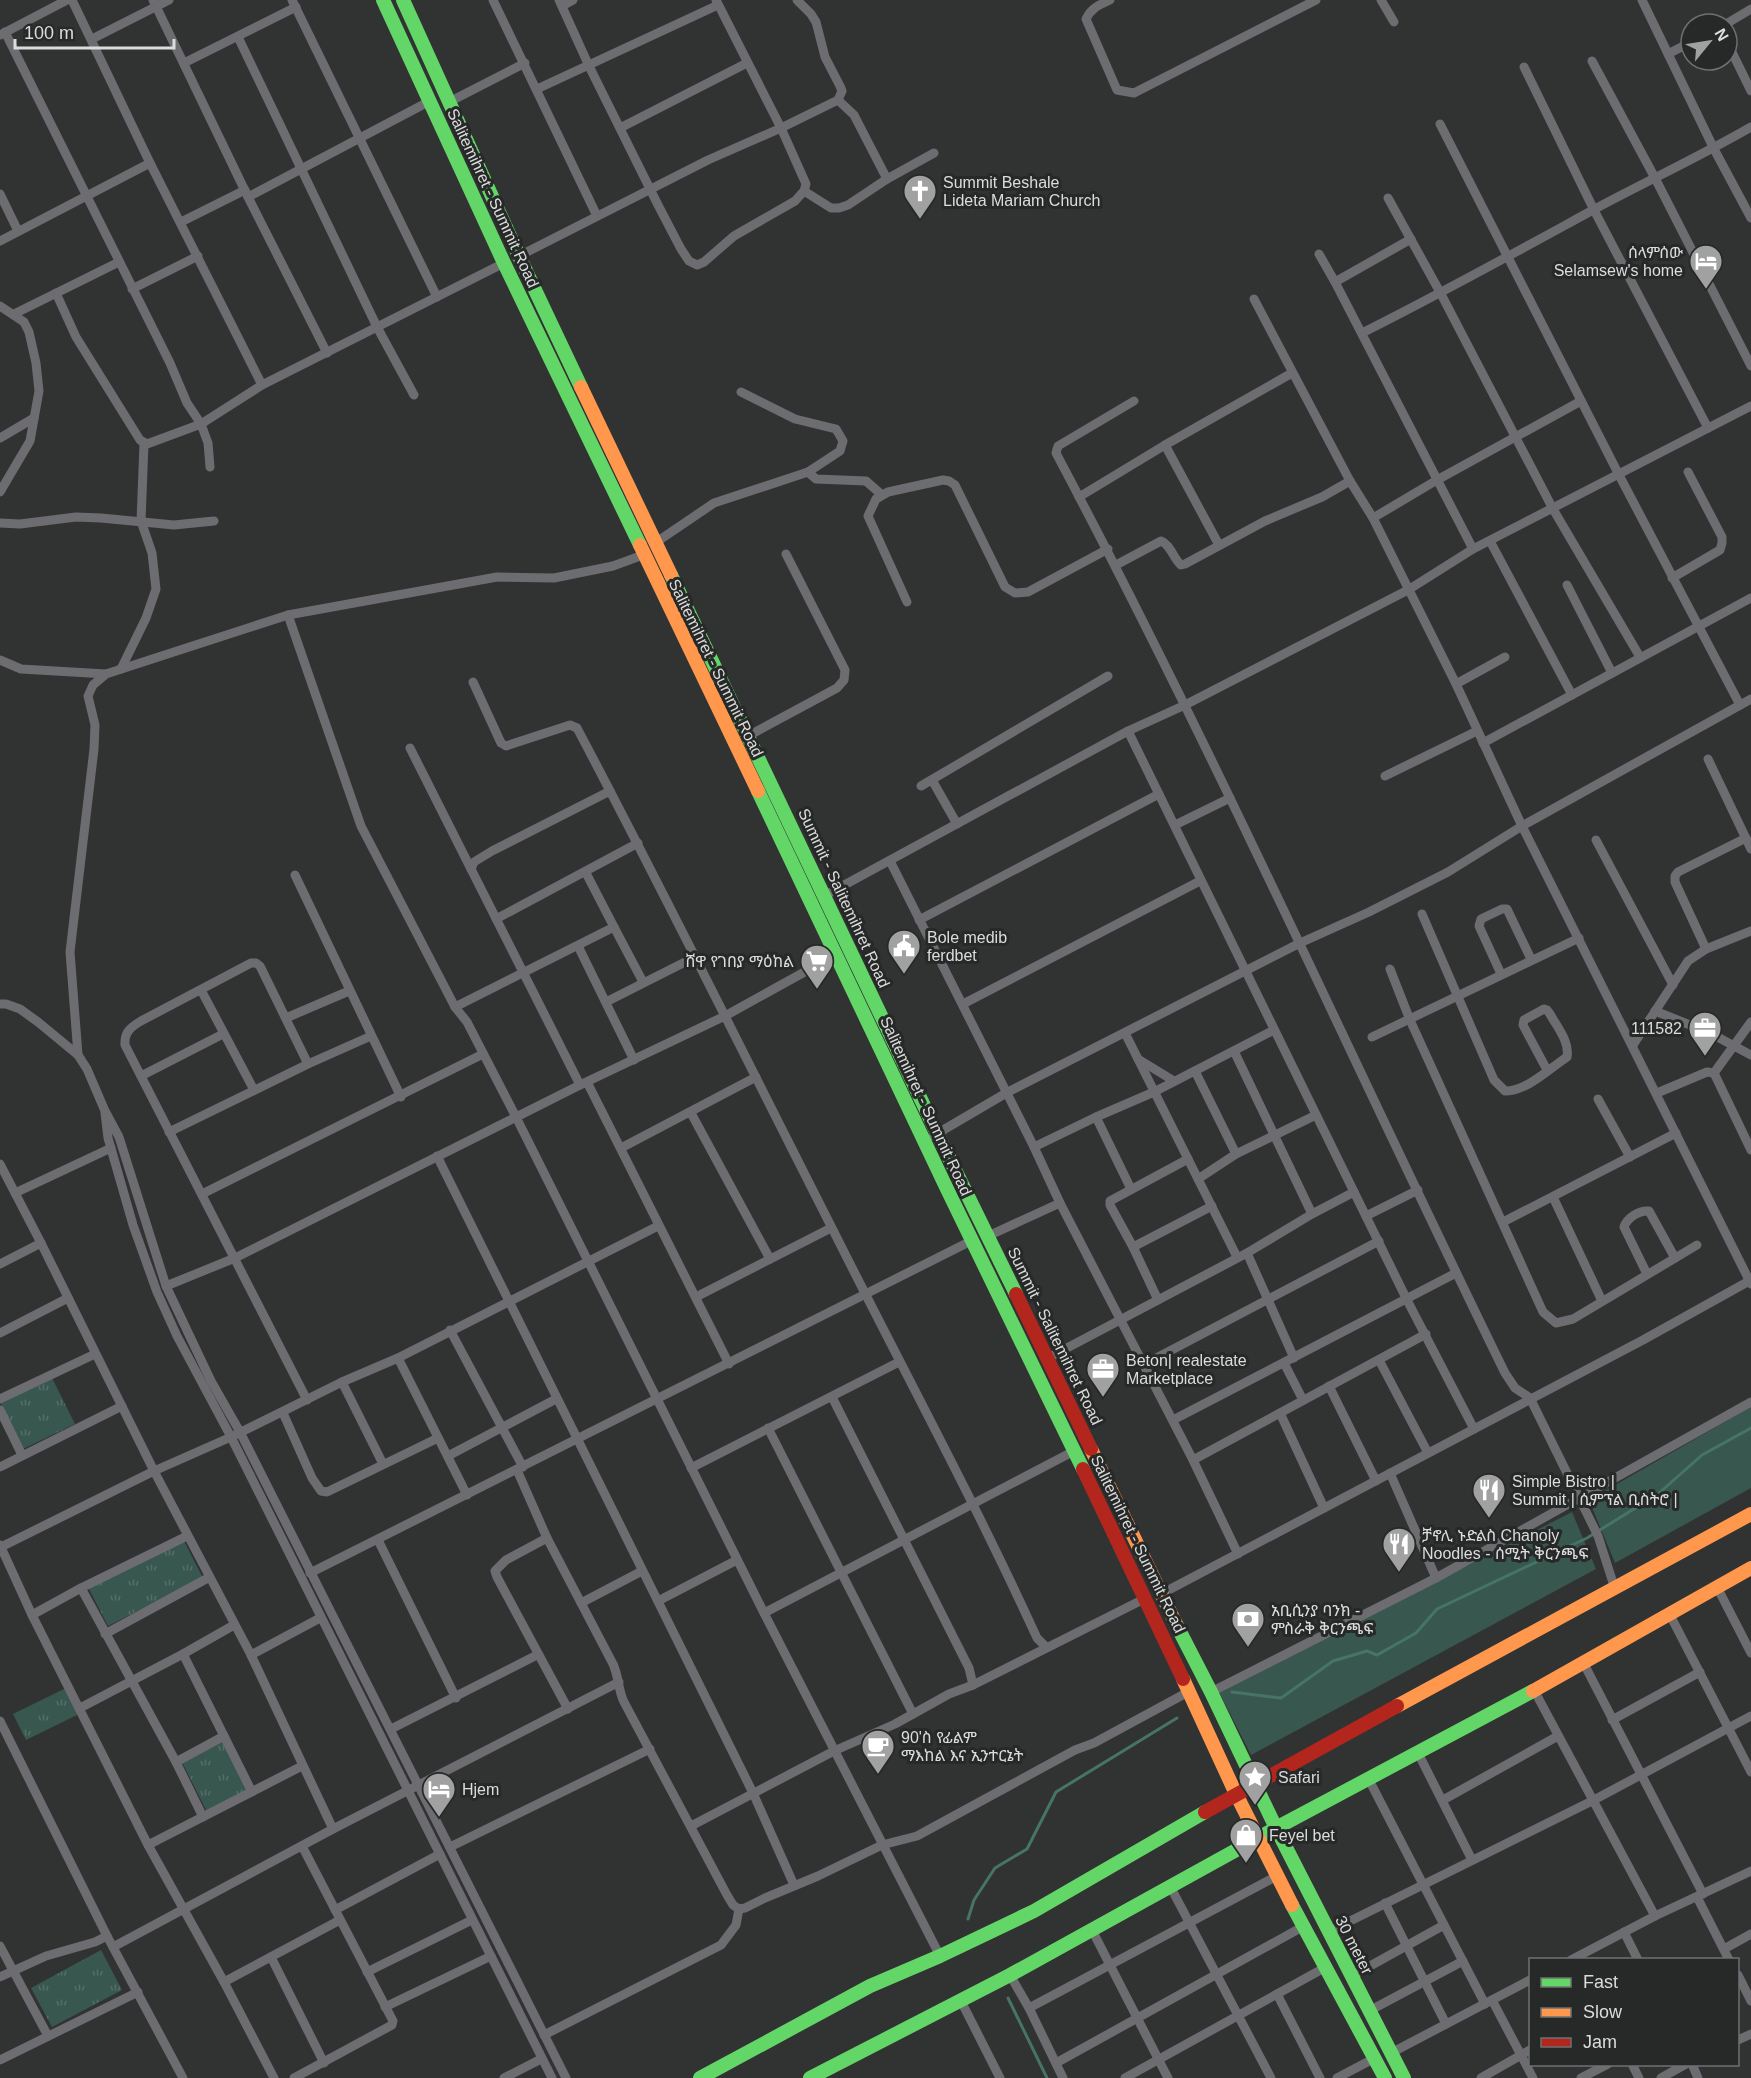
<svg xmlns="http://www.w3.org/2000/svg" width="1751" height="2078" viewBox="0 0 1751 2078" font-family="Helvetica,'Noto Sans Ethiopic',sans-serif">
  <defs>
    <pattern id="grass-tufts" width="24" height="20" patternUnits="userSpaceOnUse" patternTransform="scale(1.5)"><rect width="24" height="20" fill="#38574e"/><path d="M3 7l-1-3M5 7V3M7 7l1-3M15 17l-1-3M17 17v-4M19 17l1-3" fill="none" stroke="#546f67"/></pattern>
  </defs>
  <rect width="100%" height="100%" fill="#313232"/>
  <g fill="url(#grass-tufts)">
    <path d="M51,1376L75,1424L23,1449L0,1402Z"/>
    <path d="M184,1541L203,1578L108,1626L88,1587Z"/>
    <path d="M66,1688L79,1714L26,1740L13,1714Z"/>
    <path d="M224,1740L250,1790L207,1812L182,1762Z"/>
    <path d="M101,1950L122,1990L52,2027L31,1988Z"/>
  </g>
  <g fill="#38574e">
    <path d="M1751,1407V1488L1615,1563L1589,1500Z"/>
    <path d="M1572,1512L1596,1569L1251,1755L1219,1692Z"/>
  </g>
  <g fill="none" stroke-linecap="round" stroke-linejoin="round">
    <g stroke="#467467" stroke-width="3">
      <path d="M1232,1692L1281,1698L1333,1661L1367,1651L1377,1655L1416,1633L1437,1609L1587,1538L1658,1494L1702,1455L1751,1428"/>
      <path d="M968,1919L974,1900L995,1868L1027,1849L1056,1792L1177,1718"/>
      <path d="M1008,1998L1047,2078"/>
    </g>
    <g stroke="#6d6d71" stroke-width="9">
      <path d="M72,0L150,163L262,385L504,263"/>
      <path d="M153,0L248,197L327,353"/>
      <path d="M292,0L437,297"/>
      <path d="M493,0L597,216"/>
      <path d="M559,0L589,66L658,205L681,249L689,261L697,265L704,262L734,236L795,201L804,191L806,184L781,128L716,0"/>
      <path d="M1110,0C1099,5 1091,8 1086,19L1117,90L1134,93L1316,0"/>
      <path d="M1381,0L1394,22"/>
      <path d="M1642,0L1714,149L1751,218"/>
      <path d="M562,6L573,0"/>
      <path d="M1726,24L1751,9"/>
      <path d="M5,32L170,363L187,403L201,424L262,385"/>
      <path d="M0,35L67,0"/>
      <path d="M238,37L377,327L414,395"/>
      <path d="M92,39L169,0"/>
      <path d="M1727,42L1751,91"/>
      <path d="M1668,54L1691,42"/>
      <path d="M1592,61L1655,178L1751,366"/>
      <path d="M184,63L296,7"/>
      <path d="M1524,67L1594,210L1708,428"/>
      <path d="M537,89L718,5"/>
      <path d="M838,100L854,115L887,179"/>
      <path d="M449,102L525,63"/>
      <path d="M1440,124L1619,475L1740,705"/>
      <path d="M620,128L747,63"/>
      <path d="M804,191L831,208H839L848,205L887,179L934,153"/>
      <path d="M0,194L18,231"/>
      <path d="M248,197L430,101"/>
      <path d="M1388,198L1441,294L1553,509L1640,657"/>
      <path d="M181,222L245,190"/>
      <path d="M0,241L150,163"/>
      <path d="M1319,254L1335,282L1473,549"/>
      <path d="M519,256L708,160L781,128L838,100L842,91L840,86L825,57L816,22L811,14L797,0"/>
      <path d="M1335,282L1411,239"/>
      <path d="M132,289L198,256"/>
      <path d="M56,293L76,337L140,440L147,444L201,424L208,443L210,467"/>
      <path d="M1254,299L1350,481L1373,518L1456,684L1522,826L1751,1284"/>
      <path d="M0,306L24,322L29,332L36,363L39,391L30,441L0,492"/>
      <path d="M14,314L119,262"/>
      <path d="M1362,333C1440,294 1516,252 1593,210C1645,182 1699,157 1751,127"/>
      <path d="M1134,401L1058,446L1056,453C1216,754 1355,1067 1505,1373L1515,1388L1530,1398L1598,1536L1615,1589"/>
      <path d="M0,438L34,418"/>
      <path d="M1165,445L1219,545"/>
      <path d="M808,472L816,479L866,481L882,495"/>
      <path d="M1079,497L1165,445L1292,373"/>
      <path d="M1373,518L1437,480L1581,401"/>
      <path d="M0,523L20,524L76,517L101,518L174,525L214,521"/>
      <path d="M1490,541L1572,695"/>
      <path d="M655,543L714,503L808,472L840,451L843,441L836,429L795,419L741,392"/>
      <path d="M1116,565L1161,541C1171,545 1173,558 1181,565L1185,564L1265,521L1322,497L1350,481"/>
      <path d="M1672,578L1720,550L1722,543V537L1688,472"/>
      <path d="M1567,585L1612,673"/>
      <path d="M907,602L868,516L876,499L888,492L943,480L949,481L955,485L1005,587L1015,593L1028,592L1108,549"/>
      <path d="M288,615L361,826L455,1007"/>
      <path d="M0,660L21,669L106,674"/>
      <path d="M121,669L146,618L156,589L152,553L141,521L144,444"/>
      <path d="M473,682L501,743L506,746L570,725L577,728C665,894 748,1063 833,1230C901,1366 974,1500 1037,1638L1046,1647"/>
      <path d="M1456,684L1505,657"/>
      <path d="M1128,731L1407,1300L1474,1429"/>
      <path d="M748,736L837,688L844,680L845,670L786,554"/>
      <path d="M1483,743L1751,598"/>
      <path d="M410,748L471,869"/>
      <path d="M1708,759L1751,849"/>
      <path d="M1385,776L1477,731"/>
      <path d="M932,780L957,824"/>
      <path d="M921,786L1108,676"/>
      <path d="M1175,825L1230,798"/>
      <path d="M1596,840L1673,985"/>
      <path d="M890,861L1034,1147"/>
      <path d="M586,873L614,927L455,1007L467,1022L516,1117L764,1613L940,1956"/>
      <path d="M295,875L401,1097"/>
      <path d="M824,896L1128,731L1185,705L1408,590L1473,549L1751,406"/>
      <path d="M1422,914L1494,1080L1505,1091C1527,1091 1549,1069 1567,1057C1570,1042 1557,1027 1550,1014L1547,1010L1544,1009L1524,1020L1523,1025L1547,1070"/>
      <path d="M496,919L638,843"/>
      <path d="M919,920L1159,794"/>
      <path d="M614,927L643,982"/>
      <path d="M578,946L634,1060"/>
      <path d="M1706,949L1675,882V876L1678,872L1746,838"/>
      <path d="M1390,969L1410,1020L1543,1312L1556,1323L1573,1319L1697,1245"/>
      <path d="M1501,974L1479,926L1481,919L1502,909H1507L1531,959"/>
      <path d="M201,990L254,1090"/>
      <path d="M606,1002L695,957"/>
      <path d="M0,1004H6L20,1009L38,1022L78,1055L87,1069L105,1111L119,1137L166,1286L211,1381L240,1432L566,2078"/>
      <path d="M963,1004L1200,881"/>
      <path d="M1655,1011L1710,1033L1751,1055"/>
      <path d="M286,1018L349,991"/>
      <path d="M1274,1030L1154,1092L1096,1117L1034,1147L1060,1203L1193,1460L1426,1334"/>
      <path d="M1125,1033L1237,1257"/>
      <path d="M1372,1037L1579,938"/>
      <path d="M1633,1045L1688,961L1706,949L1751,931"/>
      <path d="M1234,1051L1312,1214"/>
      <path d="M78,1055L70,952L94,749L95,725L88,696L93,685L106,674L288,615L497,577L554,578L613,566L643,555"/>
      <path d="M1138,1059L1174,1081"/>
      <path d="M1195,1071L1236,1154L1198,1179"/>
      <path d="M1714,1073L1751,1022"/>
      <path d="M141,1076L223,1034"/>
      <path d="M587,1082L729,1364"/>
      <path d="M580,1085L471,869L474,862L492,851L610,791"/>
      <path d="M1657,1093L1707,1072L1714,1073L1751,1150"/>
      <path d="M1598,1099L1630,1157"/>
      <path d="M105,1113L108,1138L133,1225L157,1292L177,1336L231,1437L552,2078"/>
      <path d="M691,1113L770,1259"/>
      <path d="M1096,1117L1131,1189"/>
      <path d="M169,1132L308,1064L371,1036"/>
      <path d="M933,1136L1008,1092L1300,943L1369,912L1448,872L1522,826L1751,699"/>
      <path d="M621,1148L756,1077"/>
      <path d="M1236,1154L1316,1115"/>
      <path d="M437,1156L753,1793L794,1885"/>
      <path d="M0,1164L41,1243L154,1471L251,1655L333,1829"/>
      <path d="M15,1193L111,1148"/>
      <path d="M202,1194L483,1054"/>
      <path d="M1553,1197L1602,1301"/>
      <path d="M1366,1216L1418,1190"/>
      <path d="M1503,1222L1676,1133"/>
      <path d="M988,1236L1060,1203"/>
      <path d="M1133,1247L1212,1206"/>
      <path d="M1247,1253L1294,1358"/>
      <path d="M0,1264L41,1243"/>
      <path d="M1647,1274L1624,1227C1627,1218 1639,1210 1649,1211L1675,1258"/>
      <path d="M166,1286L235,1258L580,1085L725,1016L837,954"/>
      <path d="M696,1297L831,1228"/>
      <path d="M1158,1300L1133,1247L1110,1205V1201L1188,1159"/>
      <path d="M450,1330L523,1467"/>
      <path d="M0,1333L68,1298"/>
      <path d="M398,1358L467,1495"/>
      <path d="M1048,1358L1247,1253L1312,1214L1354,1192"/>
      <path d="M1379,1360L1428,1453"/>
      <path d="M1284,1363L1303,1400"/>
      <path d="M1143,1365L1379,1241"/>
      <path d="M342,1382L383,1464"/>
      <path d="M1329,1386L1376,1481"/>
      <path d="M832,1397L969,1668L973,1685"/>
      <path d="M0,1399L95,1354"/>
      <path d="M307,1400L125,1045C124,1032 131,1027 141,1021L251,963H256L260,966L308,1064"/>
      <path d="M0,1410L22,1455"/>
      <path d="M283,1413L312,1478L321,1491L327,1492L438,1438"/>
      <path d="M1280,1413L1324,1508"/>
      <path d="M1173,1420L1456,1273"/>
      <path d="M768,1428L913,1714"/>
      <path d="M448,1456L556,1399"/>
      <path d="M1193,1460L1238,1554"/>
      <path d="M0,1467L122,1406"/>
      <path d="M691,1468L899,1362"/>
      <path d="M517,1470L547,1538L613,1664C619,1677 618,1690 624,1702L727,1895L733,1905L739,1909"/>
      <path d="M1390,1473L1436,1578"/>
      <path d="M547,1538L506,1560L495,1571L497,1577L568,1709"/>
      <path d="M378,1540L456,1698"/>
      <path d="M0,1545L32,1615L148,1845L224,1982L274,2078"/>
      <path d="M1,1547L154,1471L231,1437L342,1382L398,1358L658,1226"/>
      <path d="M310,1573L973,1240"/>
      <path d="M1717,1587L1751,1653"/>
      <path d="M81,1588L176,1762L203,1817"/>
      <path d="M1161,1594L1643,1340L1751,1280"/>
      <path d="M658,1601L737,1560"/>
      <path d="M581,1603L642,1571"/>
      <path d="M764,1613L1074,1451"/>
      <path d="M1669,1613L1751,1772"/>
      <path d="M32,1615L81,1588L187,1536"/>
      <path d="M105,1634L208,1578"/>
      <path d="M183,1654L252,1792"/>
      <path d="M251,1655L320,1618"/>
      <path d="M1583,1662L1703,1894"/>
      <path d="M1534,1690L1655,1916"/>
      <path d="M1211,1692L1436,1578L1751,1402"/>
      <path d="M80,1708L183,1654L234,1625"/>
      <path d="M1612,1720L1700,1672"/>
      <path d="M0,1721L107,1936L183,2078"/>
      <path d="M391,1729L537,1655"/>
      <path d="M1417,1751L1472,1860"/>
      <path d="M176,1762L224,1736"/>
      <path d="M1368,1778L1485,2004"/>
      <path d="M1443,1800L1558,1736"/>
      <path d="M691,1826L834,1751L895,1724L949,1694L973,1685L1146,1598"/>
      <path d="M148,1845L302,1766"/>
      <path d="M450,1847L650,1749"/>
      <path d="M1170,1886L1271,2078"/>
      <path d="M1697,1897L1729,1960"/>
      <path d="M1385,1903L1446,2024"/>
      <path d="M739,1909L745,1908L765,1898L818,1876L882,1845L917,1836L1075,1750L1094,1743L1190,1691"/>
      <path d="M335,1910L440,1854"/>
      <path d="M1092,1930L1168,2078"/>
      <path d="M1328,1932L1592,1801L1751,1716"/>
      <path d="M1624,1932L1638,1960"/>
      <path d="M0,1946L48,2036"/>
      <path d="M113,1947L333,1829L619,1682"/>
      <path d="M1724,1949L1751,1934"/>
      <path d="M271,1957L324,2063"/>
      <path d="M1571,1960L1655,1916L1751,1871"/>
      <path d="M367,1972L472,1920"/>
      <path d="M1010,1975L1029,2008L1063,2078"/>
      <path d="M1738,1975L1751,2001"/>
      <path d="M1352,1976L1444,1925"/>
      <path d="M0,1977L46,1956L95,1942L107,1936"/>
      <path d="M224,1982L340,1920"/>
      <path d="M1277,1994L1320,2078"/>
      <path d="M1492,2000L1533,2078"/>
      <path d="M961,2001L1000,2078"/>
      <path d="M385,2007L491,1956"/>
      <path d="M1029,2008L1277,1876"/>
      <path d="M1369,2011L1463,1961"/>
      <path d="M544,2035L721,1945L736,1925L739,1909"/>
      <path d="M1738,2040L1751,2034"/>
      <path d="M1391,2053L1530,1980"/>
      <path d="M0,2060L138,1992"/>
      <path d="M1056,2063L1304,1926"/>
      <path d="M1632,2064L1639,2078"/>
      <path d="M1692,2064L1698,2078"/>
      <path d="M294,2078L392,2025L393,2021L302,1846"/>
      <path d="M504,2078L541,2059"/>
      <path d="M1125,2078L1326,1967"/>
      <path d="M1337,2078L1375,2058"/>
      <path d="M1481,2078L1530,2050"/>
      <path d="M1581,2078L1608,2064"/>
      <path d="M1661,2078L1686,2064"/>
    </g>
    <g stroke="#63d668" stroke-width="14">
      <path d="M383,0L504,263L640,545"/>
      <path d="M403,0L519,256L581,387"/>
      <path d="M671,575L937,1133L1016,1294"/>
      <path d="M758,791L947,1189L1083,1469"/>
      <path d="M1176,1624L1211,1692L1276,1828L1404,2078"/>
      <path d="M1292,1905L1385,2078"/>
      <path d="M700,2078L870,1986L940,1956L1034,1911L1205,1812"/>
      <path d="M810,2078L1010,1975L1276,1828L1533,1691"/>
    </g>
    <g stroke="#ff974d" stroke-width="14">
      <path d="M581,387L671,575"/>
      <path d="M640,545L758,791"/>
      <path d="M1091,1449L1176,1624"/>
      <path d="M1183,1679L1236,1794L1292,1905"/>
      <path d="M1533,1691L1751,1568"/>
      <path d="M1397,1706L1751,1514"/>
    </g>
    <g stroke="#b3261e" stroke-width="14">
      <path d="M1016,1294L1091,1449"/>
      <path d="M1083,1469L1183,1679"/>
      <path d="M1205,1812L1397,1706"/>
    </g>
  </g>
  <defs>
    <g id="church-pin" transform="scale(1.725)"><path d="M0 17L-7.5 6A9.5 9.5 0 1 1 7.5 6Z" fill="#a0a1a0" stroke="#262928"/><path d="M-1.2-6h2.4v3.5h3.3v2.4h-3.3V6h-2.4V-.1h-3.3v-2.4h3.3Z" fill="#fff"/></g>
    <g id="hotel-pin" transform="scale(1.725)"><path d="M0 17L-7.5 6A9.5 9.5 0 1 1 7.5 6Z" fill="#a0a1a0" stroke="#262928"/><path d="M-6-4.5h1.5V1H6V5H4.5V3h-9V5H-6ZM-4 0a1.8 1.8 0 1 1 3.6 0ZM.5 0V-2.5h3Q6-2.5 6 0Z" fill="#fff"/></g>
    <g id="civic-pin" transform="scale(1.725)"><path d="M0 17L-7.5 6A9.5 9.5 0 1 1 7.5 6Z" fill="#a0a1a0" stroke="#262928"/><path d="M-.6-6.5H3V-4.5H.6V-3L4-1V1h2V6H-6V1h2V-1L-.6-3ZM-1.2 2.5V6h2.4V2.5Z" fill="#fff"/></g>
    <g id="supermarket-pin" transform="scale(1.725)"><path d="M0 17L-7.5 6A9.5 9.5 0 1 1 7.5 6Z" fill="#a0a1a0" stroke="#262928"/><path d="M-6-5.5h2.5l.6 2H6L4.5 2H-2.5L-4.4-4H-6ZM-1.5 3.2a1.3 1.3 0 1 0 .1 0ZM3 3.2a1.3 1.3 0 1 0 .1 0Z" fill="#fff"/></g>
    <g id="office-pin" transform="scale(1.725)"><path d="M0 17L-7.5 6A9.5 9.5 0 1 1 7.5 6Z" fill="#a0a1a0" stroke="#262928"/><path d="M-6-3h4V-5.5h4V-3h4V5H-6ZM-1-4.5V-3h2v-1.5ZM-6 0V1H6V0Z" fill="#fff"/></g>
    <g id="restaurant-pin" transform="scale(1.725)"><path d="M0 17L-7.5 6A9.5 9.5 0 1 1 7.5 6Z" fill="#a0a1a0" stroke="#262928"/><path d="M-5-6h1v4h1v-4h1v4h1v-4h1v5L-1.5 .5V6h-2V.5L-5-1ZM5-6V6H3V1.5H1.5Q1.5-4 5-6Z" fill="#fff"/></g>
    <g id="bank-pin" transform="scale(1.725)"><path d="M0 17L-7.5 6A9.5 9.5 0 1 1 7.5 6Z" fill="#a0a1a0" stroke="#262928"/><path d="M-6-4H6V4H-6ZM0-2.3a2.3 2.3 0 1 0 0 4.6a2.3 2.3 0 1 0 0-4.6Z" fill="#fff"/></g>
    <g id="cafe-pin" transform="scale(1.725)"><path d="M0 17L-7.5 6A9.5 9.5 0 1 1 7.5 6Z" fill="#a0a1a0" stroke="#262928"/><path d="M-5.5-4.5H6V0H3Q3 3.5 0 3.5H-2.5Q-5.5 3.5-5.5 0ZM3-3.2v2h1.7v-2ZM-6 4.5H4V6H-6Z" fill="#fff"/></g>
    <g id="sight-pin" transform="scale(1.725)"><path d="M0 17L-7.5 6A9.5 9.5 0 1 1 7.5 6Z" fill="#a0a1a0" stroke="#262928"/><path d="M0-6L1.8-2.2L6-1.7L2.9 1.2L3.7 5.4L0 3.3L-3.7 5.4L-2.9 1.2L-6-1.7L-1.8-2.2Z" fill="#fff"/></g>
    <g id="shop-pin" transform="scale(1.725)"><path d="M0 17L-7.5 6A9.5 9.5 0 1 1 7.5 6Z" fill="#a0a1a0" stroke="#262928"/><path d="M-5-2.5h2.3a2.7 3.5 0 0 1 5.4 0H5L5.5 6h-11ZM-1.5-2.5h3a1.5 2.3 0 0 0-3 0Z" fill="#fff"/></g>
  </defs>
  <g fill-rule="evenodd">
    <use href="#church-pin" x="920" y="191"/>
    <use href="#hotel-pin" x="1706" y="261"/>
    <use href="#civic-pin" x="904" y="946"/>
    <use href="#supermarket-pin" x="817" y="961"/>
    <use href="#office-pin" x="1705" y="1028"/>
    <use href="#office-pin" x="1103" y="1369"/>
    <use href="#restaurant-pin" x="1489" y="1490"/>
    <use href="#restaurant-pin" x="1399" y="1544"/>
    <use href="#bank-pin" x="1248" y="1619"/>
    <use href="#cafe-pin" x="878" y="1746"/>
    <use href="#sight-pin" x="1255" y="1777"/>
    <use href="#hotel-pin" x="439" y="1789"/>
    <use href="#shop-pin" x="1246" y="1835"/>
  </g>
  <g text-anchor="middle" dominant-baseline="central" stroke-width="6" stroke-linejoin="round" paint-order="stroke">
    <g font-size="16" fill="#dbdddc" stroke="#262928" text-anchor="start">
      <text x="943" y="182">Summit Beshale<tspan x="943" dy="18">Lideta Mariam Church</tspan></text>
      <text x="1683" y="252" text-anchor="end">ሰላምሰው<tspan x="1683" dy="18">Selamsew's home</tspan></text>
      <text x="927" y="937">Bole medib<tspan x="927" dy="18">ferdbet</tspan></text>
      <text x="794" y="961" text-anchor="end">ሸዋ የገበያ ማዕከል</text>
      <text x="1682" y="1028" text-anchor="end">111582</text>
      <text x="1126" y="1360">Beton| realestate<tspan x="1126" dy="18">Marketplace</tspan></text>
      <text x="1512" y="1481">Simple Bistro |<tspan x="1512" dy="18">Summit | ሲምፕል ቢስትሮ |</tspan></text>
      <text x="1422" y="1535">ቻኖሊ ኑድልስ Chanoly<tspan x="1422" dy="18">Noodles - ሰሚት ቅርንጫፍ</tspan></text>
      <text x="1271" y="1610">አቢሲንያ ባንክ -<tspan x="1271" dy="18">ምስራቅ ቅርንጫፍ</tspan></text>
      <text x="901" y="1737">90'ስ የፊልም<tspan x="901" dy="18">ማእከል እና ኢንተርኔት</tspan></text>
      <text x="1278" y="1777">Safari</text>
      <text x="462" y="1789">Hjem</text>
      <text x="1269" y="1835">Feyel bet</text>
    </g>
    <g font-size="16" fill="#dbdddc" stroke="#262928">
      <text transform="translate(493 198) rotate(65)">Salitemihret - Summit Road</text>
      <text transform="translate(716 668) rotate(64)">Salitemihret - Summit Road</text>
      <text transform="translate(844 898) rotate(65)">Summit - Salitemihret Road</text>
      <text transform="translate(926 1106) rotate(65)">Salitemihret - Summit Road</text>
      <text transform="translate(1055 1336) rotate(64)">Summit - Salitemihret Road</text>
      <text transform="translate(1138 1544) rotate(64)">Salitemihret - Summit Road</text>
      <text transform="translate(1354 1945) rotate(63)">30 meter</text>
    </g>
  </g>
  <rect x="1529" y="1958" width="210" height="108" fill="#262928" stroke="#6e7170" stroke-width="1.5"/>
  <rect x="1541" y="1978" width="30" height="9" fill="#63d668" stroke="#6e7170" stroke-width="1.5"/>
  <text x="1583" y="1988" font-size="18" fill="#dbdddc">Fast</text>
  <rect x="1541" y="2008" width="30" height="9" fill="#ff974d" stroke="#6e7170" stroke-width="1.5"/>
  <text x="1583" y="2018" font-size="18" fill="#dbdddc">Slow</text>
  <rect x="1541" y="2038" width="30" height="9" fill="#b3261e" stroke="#6e7170" stroke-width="1.5"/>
  <text x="1583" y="2048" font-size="18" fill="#dbdddc">Jam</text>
  <g transform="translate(1709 42) rotate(60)"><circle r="28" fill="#262928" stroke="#6e7170" stroke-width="1.5"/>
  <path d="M0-4.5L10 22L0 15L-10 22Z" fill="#a0a1a0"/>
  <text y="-9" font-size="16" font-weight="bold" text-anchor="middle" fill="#dbdddc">N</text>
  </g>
  <path d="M15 39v9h159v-9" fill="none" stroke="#dbdddc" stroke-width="3"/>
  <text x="24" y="39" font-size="18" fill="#dbdddc" stroke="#262928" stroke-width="4.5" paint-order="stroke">100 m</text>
</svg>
